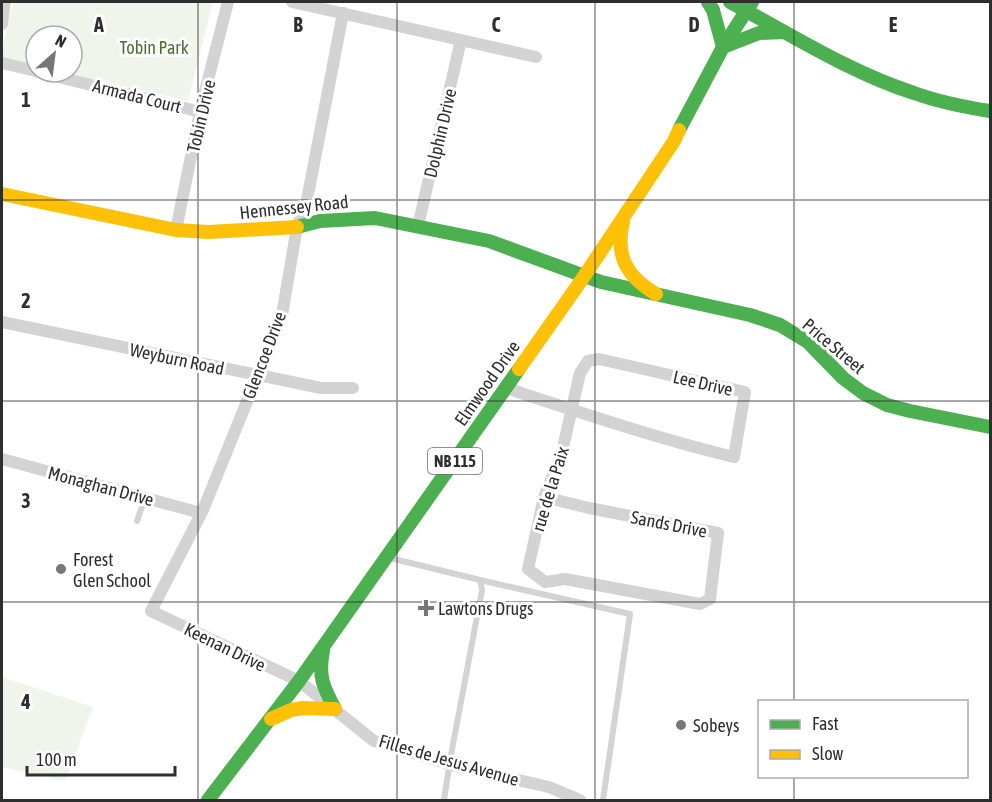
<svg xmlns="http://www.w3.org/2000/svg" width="992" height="802" viewBox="0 0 992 802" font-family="'Asap Condensed',sans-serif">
  <rect width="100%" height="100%" fill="#fff"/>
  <g fill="#f0f5eb">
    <path d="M13,2H213L188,101L60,72H72V36H36V67L2,59V50Z"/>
    <path d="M2,677L93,707L65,781L2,767Z"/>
  </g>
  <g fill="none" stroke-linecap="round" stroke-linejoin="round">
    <g stroke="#d3d3d3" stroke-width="6">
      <path d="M137,521L145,498"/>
      <path d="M390,558L480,580L482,590L451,755L444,800"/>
      <path d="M480,580L630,614L603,800"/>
    </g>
    <g stroke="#d3d3d3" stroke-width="12">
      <path d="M292,2L536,57"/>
      <path d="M343,13L307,200L297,227L282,315L203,510L151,611L299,681L374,741L456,766L549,787L580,800"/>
      <path d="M2,24L5,2"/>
      <path d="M2,63L36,71"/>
      <path d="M38,72L201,112"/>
      <path d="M418,226L461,40"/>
      <path d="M176,230L201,107L228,2"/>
      <path d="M2,322L321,388H353"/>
      <path d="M506,388C582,413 656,438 734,457L745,392L599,359L588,361L580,373L562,452L544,497L528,569L545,582L565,579L700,604L710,599L718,533L589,508L544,497"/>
      <path d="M2,459L201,513"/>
    </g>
    <g stroke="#4caf50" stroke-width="14">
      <path d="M708,2L713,10L723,47L759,33L784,32"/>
      <path d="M730,2C790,34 849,72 914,93C939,102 964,107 990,111"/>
      <path d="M679,130L723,47L752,2"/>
      <path d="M297,227L320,221L375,218L489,241L601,282L750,315L780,325L808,342L843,378L863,393L887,405L910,411L990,427"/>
      <path d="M323,651C318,676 323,687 335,709"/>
      <path d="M208,800L299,681L519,369"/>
    </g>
    <g stroke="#ffc107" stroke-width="14">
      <path d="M2,194L176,230L209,232L297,227"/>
      <path d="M623,221C615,256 626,276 656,294"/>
      <path d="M519,369L585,275L674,141L679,130"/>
      <path d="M271,719L291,710L303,708L335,709"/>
    </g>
  </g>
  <path fill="none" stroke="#2e2e2e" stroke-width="1.5" stroke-opacity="0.55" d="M198,2V800M397,2V800M595,2V800M794,2V702M2,200H990M2,401H990M2,602H990M794,776V800"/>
  <g fill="#777" stroke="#fff" stroke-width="2">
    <circle cx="61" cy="569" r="6"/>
    <path d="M423 599h6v6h6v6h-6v6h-6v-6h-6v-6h6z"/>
    <circle cx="681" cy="725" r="6"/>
  </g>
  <g text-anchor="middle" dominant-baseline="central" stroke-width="6" stroke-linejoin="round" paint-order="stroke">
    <rect fill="#fff" stroke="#6d6d6d" stroke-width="1.5" x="428" y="448" width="54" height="26" rx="4.5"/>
    <g font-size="16" font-weight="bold" fill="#2e2e2e">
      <text x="455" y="461">NB 115</text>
    </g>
    <g font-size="18" fill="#4d6d38" stroke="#fff">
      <text x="154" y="47">Tobin Park</text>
    </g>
    <g font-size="18" fill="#2e2e2e" stroke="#fff">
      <text transform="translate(137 96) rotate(14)">Armada Court</text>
      <text transform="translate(201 116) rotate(-77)">Tobin Drive</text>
      <text transform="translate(440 133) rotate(-77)">Dolphin Drive</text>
      <text transform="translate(294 207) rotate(-6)">Hennessey Road</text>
      <text transform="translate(834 346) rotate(40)">Price Street</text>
      <text transform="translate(264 355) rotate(-69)">Glencoe Drive</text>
      <text transform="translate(177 359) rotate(12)">Weyburn Road</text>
      <text transform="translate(487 383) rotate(-55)">Elmwood Drive</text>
      <text transform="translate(703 383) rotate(13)">Lee Drive</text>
      <text transform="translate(101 486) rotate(15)">Monaghan Drive</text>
      <text transform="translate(550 489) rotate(-73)">rue de la Paix</text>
      <text transform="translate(669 524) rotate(11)">Sands Drive</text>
      <text transform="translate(225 647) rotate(26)">Keenan Drive</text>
      <text transform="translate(449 760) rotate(16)">Filles de Jesus Avenue</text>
    </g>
    <g font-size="18" fill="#2e2e2e" stroke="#fff" text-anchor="start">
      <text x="73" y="559">Forest<tspan x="73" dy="21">Glen School</tspan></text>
      <text x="438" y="608">Lawtons Drugs</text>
      <text x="693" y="725">Sobeys</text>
    </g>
  </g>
  <g font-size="20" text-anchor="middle" font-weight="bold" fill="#2e2e2e" stroke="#fff" stroke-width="6" stroke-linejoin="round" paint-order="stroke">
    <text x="99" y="32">A</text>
    <text x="298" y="32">B</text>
    <text x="496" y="32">C</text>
    <text x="694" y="32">D</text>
    <text x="893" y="32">E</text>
    <text x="26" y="107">1</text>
    <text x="26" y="308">2</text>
    <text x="26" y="508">3</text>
    <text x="26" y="709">4</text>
  </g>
  <rect width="992" height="802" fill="none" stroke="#2e2e2e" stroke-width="6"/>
  <rect x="758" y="700" width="210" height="78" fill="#ffffff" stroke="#ababab" stroke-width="1.5"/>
  <rect x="770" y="720" width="30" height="9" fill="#4caf50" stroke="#ababab" stroke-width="1.5"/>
  <text x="812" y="730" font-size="18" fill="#2e2e2e">Fast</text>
  <rect x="770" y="750" width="30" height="9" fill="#ffc107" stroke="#ababab" stroke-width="1.5"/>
  <text x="812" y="760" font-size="18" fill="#2e2e2e">Slow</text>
  <g transform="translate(54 54) rotate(28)"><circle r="28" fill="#ffffff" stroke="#ababab" stroke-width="1.5"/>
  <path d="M0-4.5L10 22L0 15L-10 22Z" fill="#777777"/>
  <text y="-9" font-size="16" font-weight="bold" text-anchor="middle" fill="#2e2e2e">N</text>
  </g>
  <path d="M27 766v9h148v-9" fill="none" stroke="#2e2e2e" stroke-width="3"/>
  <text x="36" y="766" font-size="18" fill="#2e2e2e" stroke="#ffffff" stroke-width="4.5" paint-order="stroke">100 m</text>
</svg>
